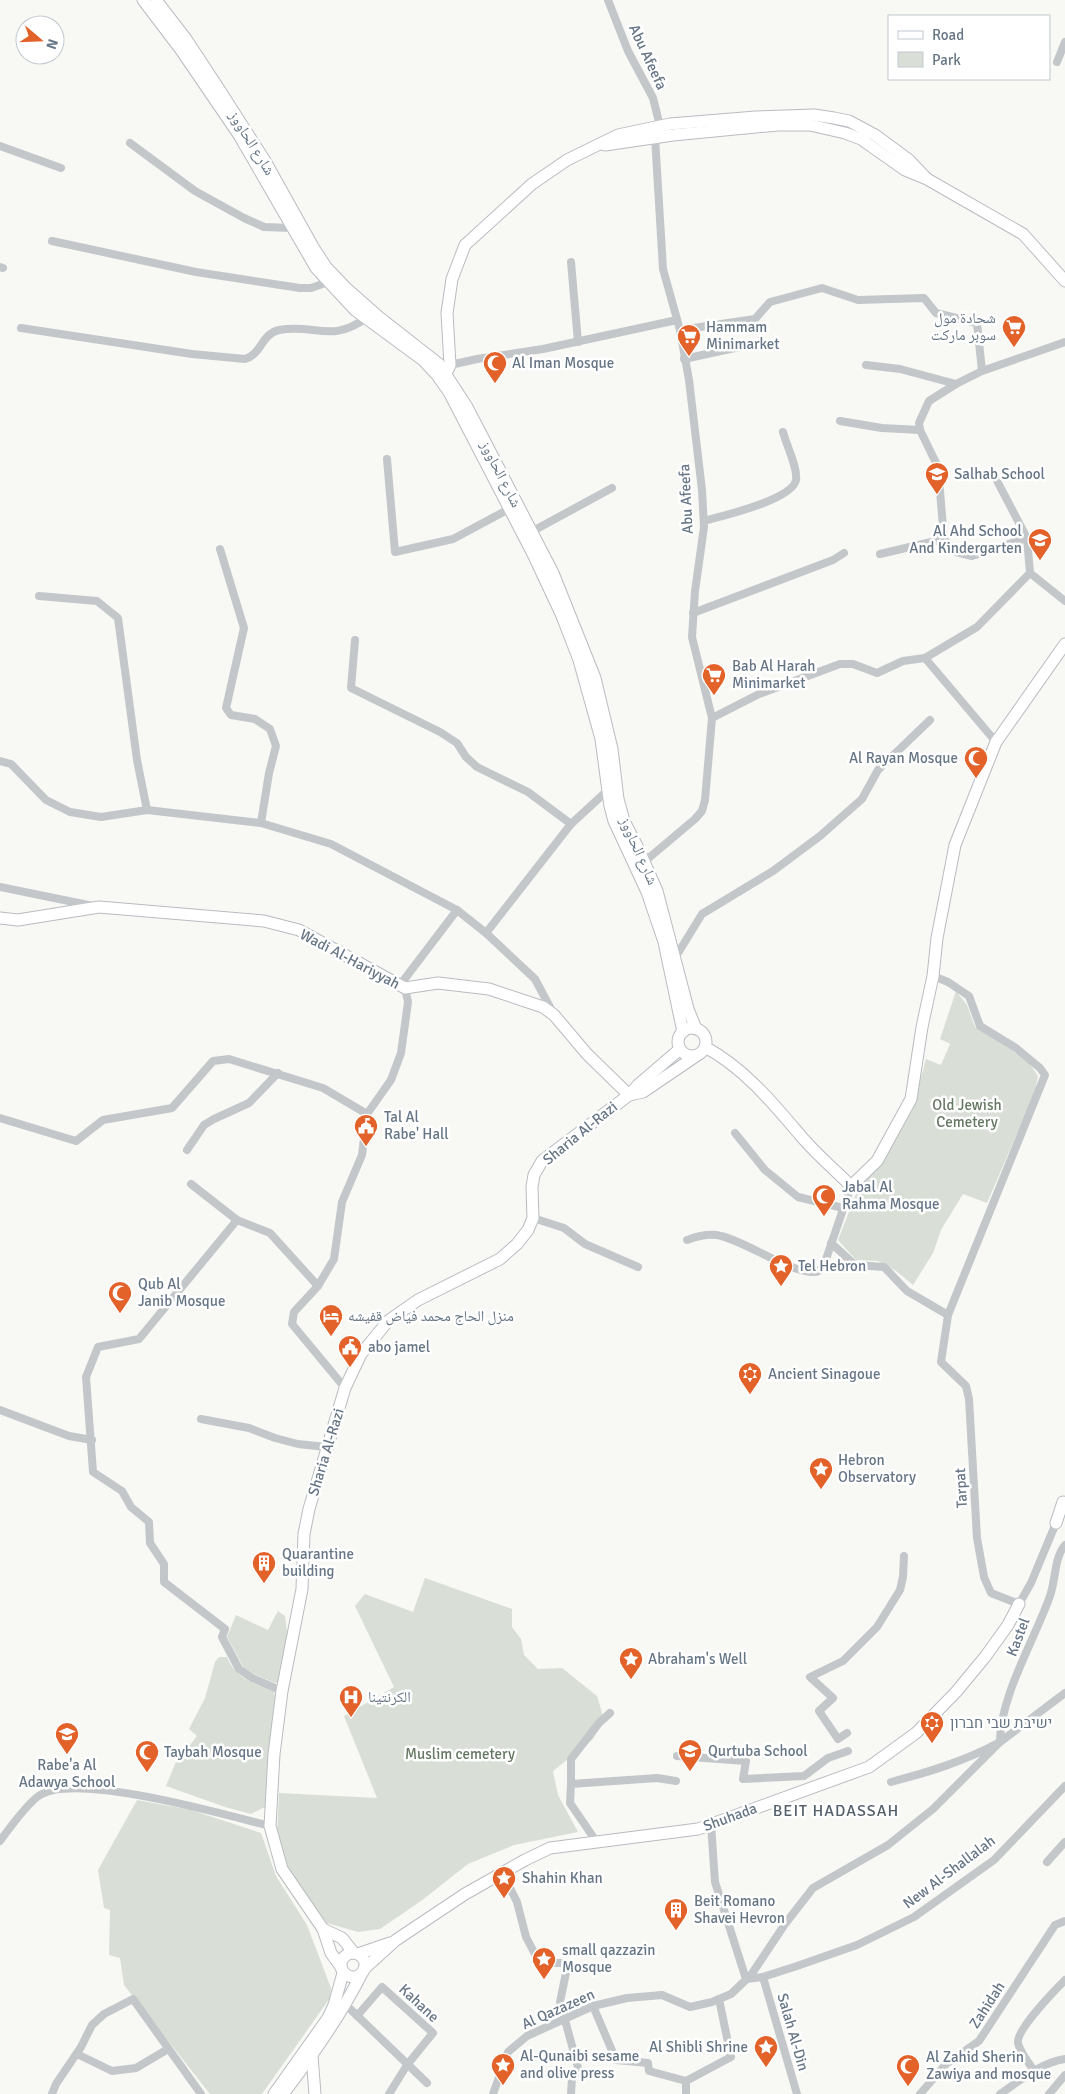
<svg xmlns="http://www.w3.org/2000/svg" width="1065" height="2094" viewBox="0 0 1065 2094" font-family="Signika,'Noto Naskh Arabic',Heebo,sans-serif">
  <rect width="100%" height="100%" fill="#f8f8f5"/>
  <g fill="#d9dfd6">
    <path d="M956,991L967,1005L975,1027L1027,1060L1038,1076L1035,1092L987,1203L963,1194L941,1230L933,1253L913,1285L896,1271L878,1261L856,1260L838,1240L859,1186L884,1159L912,1111L926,1059L941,1065L950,1044L940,1039Z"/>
    <path d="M425,1578L512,1609V1627L521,1639L524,1655L538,1669L562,1668L597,1696L604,1719L593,1739L553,1771L558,1795L578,1832L514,1845L468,1864L421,1901L380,1929L358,1932L327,1923L289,1870L277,1833L279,1793L377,1798L344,1716L394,1687L355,1606L365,1594L413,1612Z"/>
    <path d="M278,1611L285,1616L288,1639L279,1682L275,1683L245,1670L227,1637L236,1615L268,1630Z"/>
    <path d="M219,1657H227C236,1679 253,1683 274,1692L277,1706L269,1794L265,1807L251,1814L225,1807L166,1786L175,1764L197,1736L189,1729L205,1698L215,1662Z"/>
    <path d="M137,1800L191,1810L261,1833L276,1876L307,1925L331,1988L330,1998L262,2094H210L124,1985L120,1958L109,1955L110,1910L104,1908L98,1870Z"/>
  </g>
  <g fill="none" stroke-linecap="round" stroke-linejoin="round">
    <g stroke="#b8bcc1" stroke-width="13">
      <g id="secondary">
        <path d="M143,0L181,50L239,135L316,268L355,310L423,360L437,375L449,392L533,554L562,616L579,660L601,739L610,806L614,821L647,892L664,942L683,1032"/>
        <path d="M156,0L186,39L217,86L265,161L313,247L326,267L345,287L379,317L439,364L467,407L553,573L595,678L612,749L618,799L624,821L638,848L657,891L688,1009L696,1029"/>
        <path d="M605,145L673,135L778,125H810L845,133L861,139L905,170L927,179L1023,234L1065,281"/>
        <path d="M444,378L450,365L447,313L452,279L465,245L532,184L567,160L618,135L670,124L756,117L814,115L834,118L849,121L875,135L909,160L927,179"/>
        <path d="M0,918L18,920L99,907L264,921L299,930L405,988L438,983L489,989L543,1007L554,1015L587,1054L629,1095"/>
        <circle cx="692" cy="1042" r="14"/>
        <path d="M705,1047C744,1068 772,1102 800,1135C815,1153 834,1169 851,1186L877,1161L911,1099L922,1027L933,976L937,938L955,845L996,742L1065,644"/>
        <path d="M629,1095L643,1092L696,1056"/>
        <path d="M1056,1523L1063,1502"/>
        <path d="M323,1929L342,1938L354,1953"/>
        <circle cx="353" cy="1965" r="12"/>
        <path d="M358,1954L390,1943"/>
        <path d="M341,1967L331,1953L323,1929L282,1869L270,1826L274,1754L282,1691L302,1589L304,1534L309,1509L345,1388L361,1354L388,1321L418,1300L500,1259L517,1244L528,1230L533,1218L532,1187L534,1175L542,1161L629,1095L638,1085L680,1049"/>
        <path d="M364,1969L396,1940L465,1894L525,1860L550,1848L698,1829L869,1767L916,1733L956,1692L985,1657L1008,1625L1019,1604"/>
        <path d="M312,2056L315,2094"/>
        <path d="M274,2094L328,2018L334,2005L343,1973"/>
        <path d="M283,2094C313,2055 340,2017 362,1973"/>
      </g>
    </g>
    <g stroke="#c3c7ca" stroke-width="8">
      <path d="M608,0L628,51L653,98L660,126"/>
      <path d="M1057,62L1065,42"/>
      <path d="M130,143L195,191L244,218L264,227L292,228"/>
      <path d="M0,146L61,168"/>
      <path d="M52,241L196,272L300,288H311L328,282"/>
      <path d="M571,262L578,342"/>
      <path d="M0,267L3,268"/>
      <path d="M21,328L192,354L245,359C262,354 261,334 279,330C314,323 331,344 366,318"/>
      <path d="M680,330L755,319L770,302L822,288L858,300L924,298L936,313L977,323L982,371"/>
      <path d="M684,359L753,344"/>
      <path d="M450,365L477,359L543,349L677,320"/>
      <path d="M866,365L900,369L956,384"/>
      <path d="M840,421L882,428L920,430"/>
      <path d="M387,459L395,552L453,539L509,509"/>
      <path d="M995,477L1027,538L1030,573L1065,601"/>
      <path d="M704,521C722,516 792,500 796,480C798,468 786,444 783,432"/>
      <path d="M531,532L612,488"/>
      <path d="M1027,538L972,556L956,552L944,539L938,467L920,430L919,423L929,401L956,384L982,371L1065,342"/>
      <path d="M220,549L244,628L226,708L231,715L255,719L270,729L276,746L269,773L261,823"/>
      <path d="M880,554L944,539"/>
      <path d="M39,596L97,601L118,618L137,760L147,810"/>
      <path d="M693,613L833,560L844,553"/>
      <path d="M355,640L351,688L440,732L457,743L466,757L477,767L528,792L571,824"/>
      <path d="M925,658L996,742"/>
      <path d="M712,718L759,694L840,664H853L877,673L903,661L925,658L977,627L1030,573"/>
      <path d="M0,761L11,764L46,800L70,812L101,817L147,810L261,823L331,844L457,910L486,933L535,979L552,1011"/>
      <path d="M644,862L695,819L702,811L705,800L712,718L692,637L695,591L704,527L702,490L689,380L680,330L663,269L655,137"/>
      <path d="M0,887L93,906"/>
      <path d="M486,933L571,824L608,790"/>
      <path d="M675,958L702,914L773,871L820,836L862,799L878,770L930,720"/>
      <path d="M933,976L948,982L969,996L980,1026L1016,1048L1040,1068L1045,1075L948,1315L941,1362L966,1386L969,1399L977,1538L984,1577L991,1593L1019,1604L1031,1583L1056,1523"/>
      <path d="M400,985L457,910"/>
      <path d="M0,1118L76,1141L103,1120L172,1108L213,1061L229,1059L323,1088L367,1114"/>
      <path d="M735,1133L765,1170L798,1197L843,1208"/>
      <path d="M187,1150L204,1125L214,1119L249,1103L278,1073"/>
      <path d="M191,1184L237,1220L270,1233L318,1286"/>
      <path d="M533,1218L564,1228L585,1244L638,1267"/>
      <path d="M237,1220L139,1339L98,1347L86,1377L93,1472L122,1491L131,1507L149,1522L150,1543L164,1564V1582L225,1629L222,1637L239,1669L252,1678L282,1691"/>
      <path d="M687,1240C698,1236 710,1233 721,1236C747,1242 790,1273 815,1272C819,1272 822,1268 824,1265L851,1186"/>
      <path d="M831,1243L855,1265L884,1267L907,1291L948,1315"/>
      <path d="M345,1388L292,1324L294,1312L318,1286L334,1259L342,1202L362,1155L367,1114L391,1080L401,1053L408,1002L405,988"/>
      <path d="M0,1410L69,1436L92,1440"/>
      <path d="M201,1419L249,1428L275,1438L298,1444L326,1447"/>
      <path d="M847,1733L838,1739L819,1711L833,1698L810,1677L843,1661L877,1627L900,1590L903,1577L904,1556"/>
      <path d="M677,1756L746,1761L743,1779L804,1776L828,1758L848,1751"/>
      <path d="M891,1782C929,1772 965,1761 1000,1742C1000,1696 1035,1639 1050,1596C1056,1579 1054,1558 1065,1545"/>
      <path d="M571,1784V1759L599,1723L610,1713"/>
      <path d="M711,1824L715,1882L746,1979"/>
      <path d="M0,1841C8,1830 29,1802 40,1795C77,1772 226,1815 270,1826"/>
      <path d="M596,1841L570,1803L571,1784L657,1778L676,1781"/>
      <path d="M1047,1862L1065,1842"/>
      <path d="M502,1872L517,1902L526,1937L537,1958L545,1963H568L560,2002L579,2071L572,2078L571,2094"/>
      <path d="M763,1977L797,2094"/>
      <path d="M746,1979L763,1977L797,1966L857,1945L914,1917L994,1860L1065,1786"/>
      <path d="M346,2005L427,2083"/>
      <path d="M593,2006L616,2060L648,2063L649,2071L686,2081"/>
      <path d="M357,2016L382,1987L433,2033L407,2065L389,2094"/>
      <path d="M77,2054L112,2071L136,2068L168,2049"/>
      <path d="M1034,2071C1029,2063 1020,2052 1018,2043C1016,2030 1055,1990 1065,1980"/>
      <path d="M52,2094L56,2084L81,2047L92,2025L104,2014L133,1999L201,2094"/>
      <path d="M493,2094L508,2052L527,2036L593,2006L627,1998L662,1995L690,2007L712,2002L731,1994L751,1975L785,1924L813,1888L888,1845L933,1809L1000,1742L1065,1693"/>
      <path d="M686,2094V2081L731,2057L719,1999"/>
      <path d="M920,2094L946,2064L979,2041L1055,1925L1065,1921"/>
      <path d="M1000,2094C1021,2080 1040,2063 1065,2059"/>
      <path d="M1049,2094L1065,2075"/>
    </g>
    <use href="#secondary" stroke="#fff" stroke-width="11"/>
  </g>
  <defs>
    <g id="supermarket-pin" transform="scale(1.25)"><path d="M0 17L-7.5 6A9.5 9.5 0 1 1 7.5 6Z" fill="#e3622a" stroke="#fff"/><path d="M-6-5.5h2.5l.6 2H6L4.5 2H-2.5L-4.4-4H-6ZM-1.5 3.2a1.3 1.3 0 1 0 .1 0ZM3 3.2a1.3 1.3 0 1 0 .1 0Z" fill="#fff"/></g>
    <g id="mosque-pin" transform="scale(1.25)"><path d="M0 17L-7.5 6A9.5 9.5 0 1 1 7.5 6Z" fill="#e3622a" stroke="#fff"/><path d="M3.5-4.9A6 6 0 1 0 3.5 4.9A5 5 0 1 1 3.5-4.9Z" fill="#fff"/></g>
    <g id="school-pin" transform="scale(1.25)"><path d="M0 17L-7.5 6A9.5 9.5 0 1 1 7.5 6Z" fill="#e3622a" stroke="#fff"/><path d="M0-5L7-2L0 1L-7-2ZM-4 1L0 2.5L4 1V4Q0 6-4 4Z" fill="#fff"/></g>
    <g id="civic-pin" transform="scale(1.25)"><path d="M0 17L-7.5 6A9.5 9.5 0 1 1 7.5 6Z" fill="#e3622a" stroke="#fff"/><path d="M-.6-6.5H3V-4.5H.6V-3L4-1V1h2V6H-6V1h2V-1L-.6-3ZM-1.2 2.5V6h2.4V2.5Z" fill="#fff"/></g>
    <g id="sight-pin" transform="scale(1.25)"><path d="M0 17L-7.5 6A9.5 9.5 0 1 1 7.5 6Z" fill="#e3622a" stroke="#fff"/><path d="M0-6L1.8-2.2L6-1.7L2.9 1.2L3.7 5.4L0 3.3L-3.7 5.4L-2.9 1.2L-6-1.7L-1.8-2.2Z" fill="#fff"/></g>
    <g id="hotel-pin" transform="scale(1.25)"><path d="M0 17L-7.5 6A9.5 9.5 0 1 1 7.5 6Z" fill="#e3622a" stroke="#fff"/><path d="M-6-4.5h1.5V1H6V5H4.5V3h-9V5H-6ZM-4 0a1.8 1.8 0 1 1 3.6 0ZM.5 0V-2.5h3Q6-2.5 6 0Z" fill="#fff"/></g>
    <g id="synagogue-pin" transform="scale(1.25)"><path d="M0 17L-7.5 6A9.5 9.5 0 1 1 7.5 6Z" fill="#e3622a" stroke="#fff"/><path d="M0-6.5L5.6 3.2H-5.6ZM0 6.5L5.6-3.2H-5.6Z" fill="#fff"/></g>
    <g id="building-pin" transform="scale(1.25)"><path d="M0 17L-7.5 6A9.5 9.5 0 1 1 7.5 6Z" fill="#e3622a" stroke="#fff"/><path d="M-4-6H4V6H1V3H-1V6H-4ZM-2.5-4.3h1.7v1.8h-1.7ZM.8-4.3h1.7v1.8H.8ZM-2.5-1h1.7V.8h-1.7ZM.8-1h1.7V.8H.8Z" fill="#fff"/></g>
    <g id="hospital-pin" transform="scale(1.25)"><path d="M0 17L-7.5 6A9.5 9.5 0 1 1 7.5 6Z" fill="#e3622a" stroke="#fff"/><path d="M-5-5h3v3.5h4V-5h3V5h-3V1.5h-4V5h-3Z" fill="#fff"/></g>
  </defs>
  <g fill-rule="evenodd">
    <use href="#supermarket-pin" x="1014" y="327"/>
    <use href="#supermarket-pin" x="689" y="336"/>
    <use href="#mosque-pin" x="495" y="363"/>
    <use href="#school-pin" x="937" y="474"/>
    <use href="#school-pin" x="1040" y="540"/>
    <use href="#supermarket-pin" x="714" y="675"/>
    <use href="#mosque-pin" x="976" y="758"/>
    <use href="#civic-pin" x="366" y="1126"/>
    <use href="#mosque-pin" x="824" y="1196"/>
    <use href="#sight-pin" x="781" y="1266"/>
    <use href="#mosque-pin" x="120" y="1293"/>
    <use href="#hotel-pin" x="331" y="1316"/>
    <use href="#civic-pin" x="350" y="1347"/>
    <use href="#synagogue-pin" x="750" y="1374"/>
    <use href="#sight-pin" x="821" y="1469"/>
    <use href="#building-pin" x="264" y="1563"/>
    <use href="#sight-pin" x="631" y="1659"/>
    <use href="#hospital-pin" x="351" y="1697"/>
    <use href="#synagogue-pin" x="932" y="1723"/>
    <use href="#school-pin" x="67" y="1734"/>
    <use href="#school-pin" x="690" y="1751"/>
    <use href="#mosque-pin" x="147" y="1752"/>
    <use href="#sight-pin" x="504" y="1878"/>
    <use href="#building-pin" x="676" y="1910"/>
    <use href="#sight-pin" x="544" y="1959"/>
    <use href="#sight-pin" x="766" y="2047"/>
    <use href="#sight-pin" x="503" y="2065"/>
    <use href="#mosque-pin" x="908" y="2066"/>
  </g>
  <g text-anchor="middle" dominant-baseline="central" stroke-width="5" stroke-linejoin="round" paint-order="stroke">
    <g font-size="15" fill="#677686" stroke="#fff">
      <text transform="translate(648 57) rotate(65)">Abu Afeefa</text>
      <text transform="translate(252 143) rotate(58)">شارع الحاووز</text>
      <text transform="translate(501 474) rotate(63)">شارع الحاووز</text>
      <text transform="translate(686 499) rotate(-93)">Abu Afeefa</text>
      <text transform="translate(639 851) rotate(66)">شارع الحاووز</text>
      <text transform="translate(350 959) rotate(28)">Wadi Al-Hariyyah</text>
      <text transform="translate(580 1133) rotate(-39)">Sharia Al-Razi</text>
      <text transform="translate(326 1452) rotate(-73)">Sharia Al-Razi</text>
      <text transform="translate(961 1488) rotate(-93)">Tarpat</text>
      <text transform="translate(1018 1637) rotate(-69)">Kastel</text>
      <text transform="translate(730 1817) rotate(-20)">Shuhada</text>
      <text transform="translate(949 1872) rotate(-37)">New Al-Shallalah</text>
      <text transform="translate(419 2003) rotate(43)">Kahane</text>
      <text transform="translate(987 2005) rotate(-57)">Zahidah</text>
      <text transform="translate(558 2009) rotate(-24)">Al Qazazeen</text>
      <text transform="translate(793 2032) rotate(74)">Salah Al-Din</text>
    </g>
    <g font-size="15" fill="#677686" stroke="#fff" text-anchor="start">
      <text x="996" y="318" text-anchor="end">شحادة مول<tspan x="996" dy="17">سوبر ماركت</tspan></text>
      <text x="706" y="327">Hammam<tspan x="706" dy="17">Minimarket</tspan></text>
      <text x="512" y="363">Al Iman Mosque</text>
      <text x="954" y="474">Salhab School</text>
      <text x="1022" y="531" text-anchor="end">Al Ahd School<tspan x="1022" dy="17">And Kindergarten</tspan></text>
      <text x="732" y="666">Bab Al Harah<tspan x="732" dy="17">Minimarket</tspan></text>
      <text x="958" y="758" text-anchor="end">Al Rayan Mosque</text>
      <text x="384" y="1117">Tal Al<tspan x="384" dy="17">Rabe' Hall</tspan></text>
      <text x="842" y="1187">Jabal Al<tspan x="842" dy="17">Rahma Mosque</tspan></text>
      <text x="798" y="1266">Tel Hebron</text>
      <text x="138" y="1284">Qub Al<tspan x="138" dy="17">Janib Mosque</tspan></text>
      <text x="348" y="1316">منزل الحاج محمد فياض قفيشه</text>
      <text x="368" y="1347">abo jamel</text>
      <text x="768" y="1374">Ancient Sinagoue</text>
      <text x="838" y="1460">Hebron<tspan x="838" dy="17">Observatory</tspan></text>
      <text x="282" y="1554">Quarantine<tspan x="282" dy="17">building</tspan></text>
      <text x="648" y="1659">Abraham's Well</text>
      <text x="368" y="1697">الكرنتينا</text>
      <text x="950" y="1723">ישיבת שבי חברון</text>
      <text x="708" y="1751">Qurtuba School</text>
      <text x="164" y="1752">Taybah Mosque</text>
      <text x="67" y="1765" text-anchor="middle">Rabe'a Al<tspan x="67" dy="17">Adawya School</tspan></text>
      <text x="522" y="1878">Shahin Khan</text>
      <text x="694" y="1901">Beit Romano<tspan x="694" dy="17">Shavei Hevron</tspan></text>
      <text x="562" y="1950">small qazzazin<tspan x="562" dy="17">Mosque</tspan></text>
      <text x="748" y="2047" text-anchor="end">Al Shibli Shrine</text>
      <text x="520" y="2056">Al-Qunaibi sesame<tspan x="520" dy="17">and olive press</tspan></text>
      <text x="926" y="2057">Al Zahid Sherin<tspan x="926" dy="17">Zawiya and mosque</tspan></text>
    </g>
    <g font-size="15" fill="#657862" stroke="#fff">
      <text x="967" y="1105">Old Jewish<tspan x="967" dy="17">Cemetery</tspan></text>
      <text x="460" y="1754">Muslim cemetery</text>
    </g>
    <g font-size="16" letter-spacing="1" fill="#55606b" stroke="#fff">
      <text x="836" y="1811">BEIT HADASSAH</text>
    </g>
  </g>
  <rect x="888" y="15" width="162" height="65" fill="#ffffff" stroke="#c2c8cf"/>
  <rect x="898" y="31" width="25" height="8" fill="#ffffff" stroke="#c2c8cf"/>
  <text x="932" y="40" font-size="15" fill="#677686">Road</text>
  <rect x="898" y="52" width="25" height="15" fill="#d9dfd6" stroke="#c2c8cf"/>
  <text x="932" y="65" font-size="15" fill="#677686">Park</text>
  <g transform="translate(40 40) rotate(109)"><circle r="24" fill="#ffffff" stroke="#c2c8cf"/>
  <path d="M0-4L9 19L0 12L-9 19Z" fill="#e3622a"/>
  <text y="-8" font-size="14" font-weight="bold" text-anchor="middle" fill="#677686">N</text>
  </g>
</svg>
